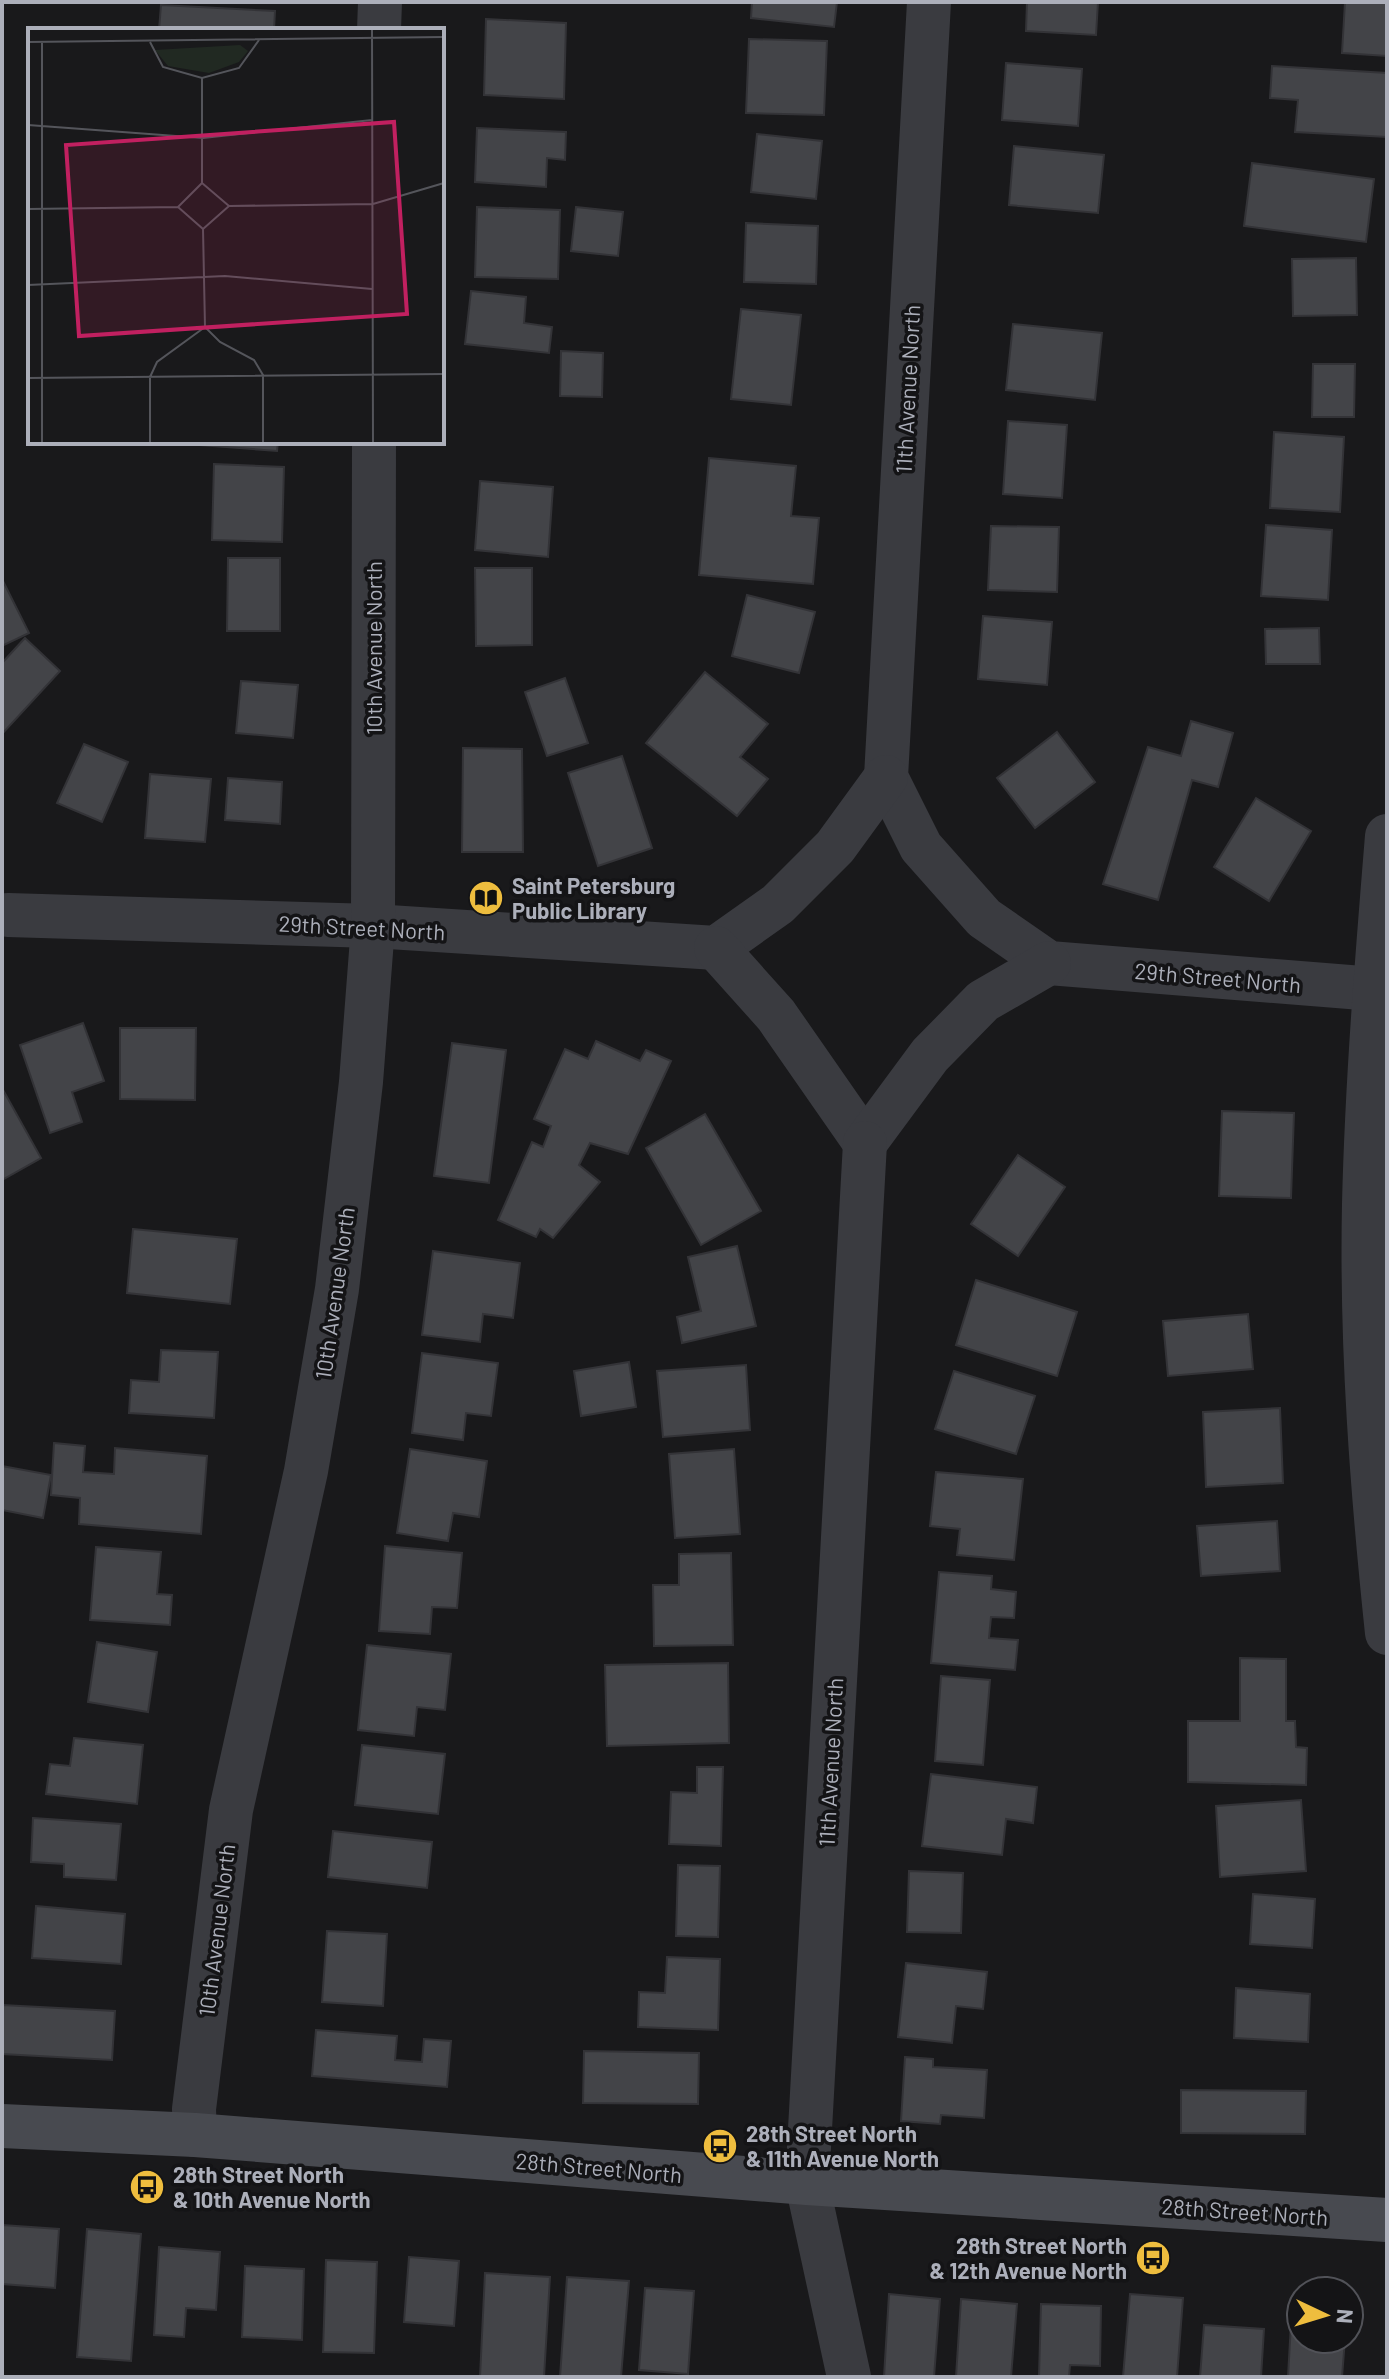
<svg xmlns="http://www.w3.org/2000/svg" width="1389" height="2379" viewBox="0 0 1389 2379" font-family="Barlow,sans-serif">
  <rect width="100%" height="100%" fill="#19191b"/>
  <g fill="#434448" stroke="#333337" stroke-width="2">
    <path d="M752,2H837L834,27L751,18Z"/>
    <path d="M1027,2H1098L1096,35L1026,31Z"/>
    <path d="M1345,2H1387V56L1342,53Z"/>
    <path d="M161,5L275,11L274,30H159Z"/>
    <path d="M486,19L566,23L564,99L484,95Z"/>
    <path d="M749,39L827,41L824,115L746,113Z"/>
    <path d="M1006,63L1082,69L1078,126L1002,120Z"/>
    <path d="M1272,66L1387,73V137L1295,132L1298,100L1270,98Z"/>
    <path d="M477,128L566,132L565,160L547,158L546,187L475,182Z"/>
    <path d="M757,134L822,141L816,199L751,192Z"/>
    <path d="M1014,146L1104,155L1098,213L1009,205Z"/>
    <path d="M1252,163L1374,179L1366,242L1244,226Z"/>
    <path d="M477,207L560,210L558,279L475,277Z"/>
    <path d="M576,207L623,212L618,256L571,251Z"/>
    <path d="M746,223L818,226L816,284L744,282Z"/>
    <path d="M1356,258L1357,315L1293,316L1292,259Z"/>
    <path d="M471,291L526,297L524,323L552,327L549,353L465,344Z"/>
    <path d="M741,309L801,315L791,405L731,399Z"/>
    <path d="M1013,324L1102,333L1095,400L1006,390Z"/>
    <path d="M561,351L603,353L602,397L560,396Z"/>
    <path d="M1313,364H1355L1354,417H1312Z"/>
    <path d="M1008,421L1067,425L1062,498L1003,494Z"/>
    <path d="M1274,432L1344,437L1340,512L1270,508Z"/>
    <path d="M200,442H278L277,451L200,445Z"/>
    <path d="M709,458L796,466L791,516L819,518L813,584L699,575Z"/>
    <path d="M214,464L284,467L282,542L212,540Z"/>
    <path d="M480,481L553,487L548,557L475,550Z"/>
    <path d="M1266,525L1332,530L1328,600L1261,596Z"/>
    <path d="M991,526L1059,527L1057,592L988,590Z"/>
    <path d="M228,558H280V631H227Z"/>
    <path d="M475,568H532V645L476,646Z"/>
    <path d="M2,579L29,633L2,646Z"/>
    <path d="M747,595L815,612L799,673L732,656Z"/>
    <path d="M983,616L1052,622L1047,685L978,679Z"/>
    <path d="M1319,628L1320,664H1266L1265,629Z"/>
    <path d="M25,638L60,671L2,734V663Z"/>
    <path d="M705,672L768,724L740,757L768,779L737,816L646,743Z"/>
    <path d="M565,678L588,743L547,756L525,692Z"/>
    <path d="M241,681L298,685L293,738L236,733Z"/>
    <path d="M1191,721L1233,733L1218,787L1192,780L1158,900L1103,884L1148,747L1181,756Z"/>
    <path d="M1057,732L1095,782L1035,828L997,778Z"/>
    <path d="M84,744L128,762L102,822L57,803Z"/>
    <path d="M463,748L522,749L523,852H462Z"/>
    <path d="M622,756L652,848L598,866L568,773Z"/>
    <path d="M150,774L211,779L205,842L145,838Z"/>
    <path d="M228,778L282,782L280,824L225,820Z"/>
    <path d="M1256,798L1311,831L1269,901L1214,867Z"/>
    <path d="M83,1023L104,1081L72,1092L82,1122L50,1133L20,1045Z"/>
    <path d="M120,1028H196L195,1100L120,1099Z"/>
    <path d="M596,1041L640,1061L646,1050L671,1061L628,1154L590,1143L579,1165L600,1182L553,1238L540,1229L536,1237L498,1220L532,1142L543,1147L551,1126L534,1119L565,1049L588,1059Z"/>
    <path d="M452,1043L506,1050L489,1183L434,1176Z"/>
    <path d="M2,1088L41,1158L2,1180Z"/>
    <path d="M1222,1111L1294,1113L1291,1198L1219,1196Z"/>
    <path d="M705,1114L761,1211L701,1245L646,1148Z"/>
    <path d="M1018,1155L1065,1187L1018,1256L971,1224Z"/>
    <path d="M133,1229L237,1239L230,1304L127,1293Z"/>
    <path d="M737,1246L756,1326L682,1343L677,1317L701,1311L688,1257Z"/>
    <path d="M433,1251L520,1263L513,1318L483,1314L480,1342L422,1335Z"/>
    <path d="M976,1280L1077,1312L1057,1376L956,1345Z"/>
    <path d="M1248,1314L1253,1369L1168,1376L1163,1321Z"/>
    <path d="M161,1350L218,1352L214,1418L129,1413L131,1380L159,1382Z"/>
    <path d="M422,1353L498,1363L491,1416L466,1413L463,1440L412,1433Z"/>
    <path d="M629,1362L636,1407L581,1416L574,1371Z"/>
    <path d="M746,1365L750,1430L663,1437L657,1371Z"/>
    <path d="M954,1371L1035,1396L1016,1454L935,1429Z"/>
    <path d="M1280,1408L1283,1483L1206,1487L1203,1412Z"/>
    <path d="M54,1443L85,1446L83,1472L114,1474L115,1448L207,1456L201,1534L79,1524L80,1498L51,1495Z"/>
    <path d="M410,1449L487,1461L479,1517L453,1513L448,1541L397,1533Z"/>
    <path d="M734,1449L740,1534L675,1538L669,1454Z"/>
    <path d="M2,1466L51,1475L43,1518L2,1510Z"/>
    <path d="M936,1472L1023,1479L1014,1560L957,1555L960,1529L930,1526Z"/>
    <path d="M1277,1521L1280,1571L1201,1576L1197,1526Z"/>
    <path d="M385,1546L462,1553L457,1608L432,1607L430,1634L379,1631Z"/>
    <path d="M96,1547L161,1552L157,1594L172,1595L170,1625L90,1620Z"/>
    <path d="M731,1553L733,1645L654,1646L653,1585H679V1554Z"/>
    <path d="M939,1572L992,1576L991,1589L1016,1592L1014,1618L991,1617L989,1638L1018,1640L1015,1670L931,1663Z"/>
    <path d="M97,1642L157,1652L148,1712L88,1702Z"/>
    <path d="M367,1645L451,1654L445,1710L417,1707L414,1736L358,1730Z"/>
    <path d="M1240,1658L1286,1659V1721H1295L1296,1747L1307,1748L1306,1785L1188,1782V1721H1240Z"/>
    <path d="M728,1663L729,1743L607,1746L605,1665Z"/>
    <path d="M941,1676L990,1680L983,1765L935,1761Z"/>
    <path d="M74,1738L143,1745L137,1804L46,1794L50,1764L70,1766Z"/>
    <path d="M362,1745L445,1754L438,1814L355,1805Z"/>
    <path d="M697,1767H723L721,1846L669,1844L671,1792L697,1793Z"/>
    <path d="M931,1774L1037,1787L1033,1823L1006,1819L1002,1855L922,1846Z"/>
    <path d="M1301,1800L1306,1871L1220,1877L1216,1806Z"/>
    <path d="M33,1818L121,1824L116,1880L64,1877V1864L31,1862Z"/>
    <path d="M333,1831L432,1842L427,1888L328,1877Z"/>
    <path d="M678,1865L720,1866L718,1937L676,1936Z"/>
    <path d="M909,1871L963,1873L961,1933L907,1932Z"/>
    <path d="M1253,1894L1315,1899L1312,1948L1250,1944Z"/>
    <path d="M36,1906L125,1914L121,1964L32,1958Z"/>
    <path d="M327,1931L387,1934L383,2006L322,2002Z"/>
    <path d="M667,1957L720,1959L718,2030L638,2027L639,1992L665,1993Z"/>
    <path d="M906,1963L987,1972L983,2009L956,2006L952,2043L898,2037Z"/>
    <path d="M1236,1988L1310,1994L1308,2042L1234,2038Z"/>
    <path d="M2,2005L115,2011L112,2060L2,2054Z"/>
    <path d="M316,2030L397,2036L395,2060L422,2062L424,2039L451,2041L447,2087L312,2076Z"/>
    <path d="M584,2051L699,2053L698,2104L583,2103Z"/>
    <path d="M905,2057L933,2059V2067L987,2070L984,2118L941,2115L940,2124L901,2121Z"/>
    <path d="M1181,2090L1306,2091L1305,2134L1181,2133Z"/>
    <path d="M2,2225L59,2229L55,2288L2,2284Z"/>
    <path d="M87,2229L141,2234L131,2361L77,2357Z"/>
    <path d="M159,2247L220,2252L216,2310L186,2308L184,2337L154,2335Z"/>
    <path d="M409,2257L459,2261L454,2326L404,2322Z"/>
    <path d="M326,2260L377,2262L374,2353L323,2352Z"/>
    <path d="M245,2266L304,2269L302,2340L242,2337Z"/>
    <path d="M485,2273L550,2277L544,2377H480Z"/>
    <path d="M567,2277L629,2281L621,2377H560Z"/>
    <path d="M645,2288L694,2291L688,2374L639,2370Z"/>
    <path d="M889,2294L940,2299L934,2377H884Z"/>
    <path d="M1130,2294L1183,2298L1177,2377H1123Z"/>
    <path d="M961,2299L1017,2304L1011,2377H956Z"/>
    <path d="M1041,2304L1101,2306L1100,2366L1070,2365L1069,2377H1039Z"/>
    <path d="M1291,2323L1301,2324V2339H1345L1342,2377H1288Z"/>
    <path d="M1204,2325L1264,2329L1261,2377H1200Z"/>
  </g>
  <g fill="none" stroke-linecap="round" stroke-linejoin="round">
    <g stroke="#3a3b40" stroke-width="44">
      <path d="M929,2L886,777L921,847L984,918L1049,963L1387,990"/>
      <path d="M379,30L380,2"/>
      <path d="M1387,836C1377,958 1367,1081 1364,1204C1361,1347 1372,1490 1387,1633"/>
      <path d="M8,915L373,926L716,948L778,904L835,847L886,777"/>
      <path d="M716,948L776,1015L865,1143"/>
      <path d="M865,1143L930,1055L983,1001L1049,963"/>
      <path d="M195,2135L194,2109L231,1810L306,1471L337,1289L361,1082L373,926L374,442"/>
      <path d="M849,2377L807,2183L865,1143"/>
    </g>
    <path stroke="#484a50" stroke-width="44" d="M2,2126L195,2135L807,2183L1387,2220"/>
  </g>
  <defs>
    <g id="library-disc" transform="scale(1.8)"><circle r="9.5" fill="#eebd3e" stroke="#141416"/><path d="M-6-4Q-3-5.5-.7-3.5V5Q-3 3-6 4ZM6-4Q3-5.5 .7-3.5V5Q3 3 6 4Z" fill="#111"/></g>
    <g id="bus-disc" transform="scale(1.8)"><circle r="9.5" fill="#eebd3e" stroke="#141416"/><path d="M-5-6H5V4H4V6H2V4H-2V6H-4V4H-5ZM-3.5-4V0h7V-4ZM-3.5 1.2v1.5H-2V1.2ZM2 1.2v1.5H3.5V1.2Z" fill="#111"/></g>
  </defs>
  <g fill-rule="evenodd">
    <use href="#library-disc" x="486" y="898"/>
    <use href="#bus-disc" x="720" y="2146"/>
    <use href="#bus-disc" x="147" y="2187"/>
    <use href="#bus-disc" x="1153" y="2258"/>
  </g>
  <g text-anchor="middle" dominant-baseline="central" stroke-width="7" stroke-linejoin="round" paint-order="stroke">
    <g font-size="22" fill="#acafba" stroke="#141416">
      <text transform="translate(907 389) rotate(-87)">11th Avenue North</text>
      <text transform="translate(373 648) rotate(-90)">10th Avenue North</text>
      <text transform="translate(362 927) rotate(3)">29th Street North</text>
      <text transform="translate(1218 977) rotate(5)">29th Street North</text>
      <text transform="translate(334 1293) rotate(-82)">10th Avenue North</text>
      <text transform="translate(830 1762) rotate(-87)">11th Avenue North</text>
      <text transform="translate(216 1930) rotate(-83)">10th Avenue North</text>
      <text transform="translate(599 2167) rotate(5)">28th Street North</text>
      <text transform="translate(1245 2211) rotate(4)">28th Street North</text>
    </g>
    <g font-size="22" font-weight="bold" fill="#acafba" stroke="#141416" text-anchor="start">
      <text x="512" y="885">Saint Petersburg<tspan x="512" dy="25">Public Library</tspan></text>
      <text x="746" y="2133">28th Street North<tspan x="746" dy="25">&amp; 11th Avenue North</tspan></text>
      <text x="173" y="2174">28th Street North<tspan x="173" dy="25">&amp; 10th Avenue North</tspan></text>
      <text x="1127" y="2245" text-anchor="end">28th Street North<tspan x="1127" dy="25">&amp; 12th Avenue North</tspan></text>
    </g>
  </g>
  <g transform="translate(28 28)">
    <rect width="416" height="416" fill="#19191b"/>
    <path d="M212,17L220,23L211,34L181,45L140,38L127,22Z" fill="#212922"/>
    <path fill="none" stroke="#54555b" stroke-width="2" d="M344,1L345,415M0,14L416,9M14,14V415M122,14L135,39L174,50L211,40L231,12M0,97L175,110L344,92M174,155L201,178M201,178L345,176L416,155M150,179L174,155V50M150,179L175,201L177,299M0,181L150,179M175,201L201,178M0,257L197,248L344,261M0,350L416,346M122,415V349L129,334L177,299L192,314L226,332L235,347V415"/>
    <path fill="#c12060" fill-opacity="0.15" stroke="#c12060" stroke-width="4" d="M366,94L379,286L51,308L38,117Z"/>
    <rect width="416" height="416" fill="none" stroke="#acafba" stroke-width="4"/>
  </g>
  <rect width="1389" height="2379" fill="none" stroke="#acafba" stroke-width="8"/>
  <g transform="translate(1325 2315) rotate(94)"><circle r="38" fill="#141416" stroke="#515258" stroke-width="2"/>
  <path d="M0-6L14 30L0 20L-14 30Z" fill="#eebd3e"/>
  <text y="-12" font-size="22" font-weight="bold" text-anchor="middle" fill="#acafba">N</text>
  </g>
</svg>
